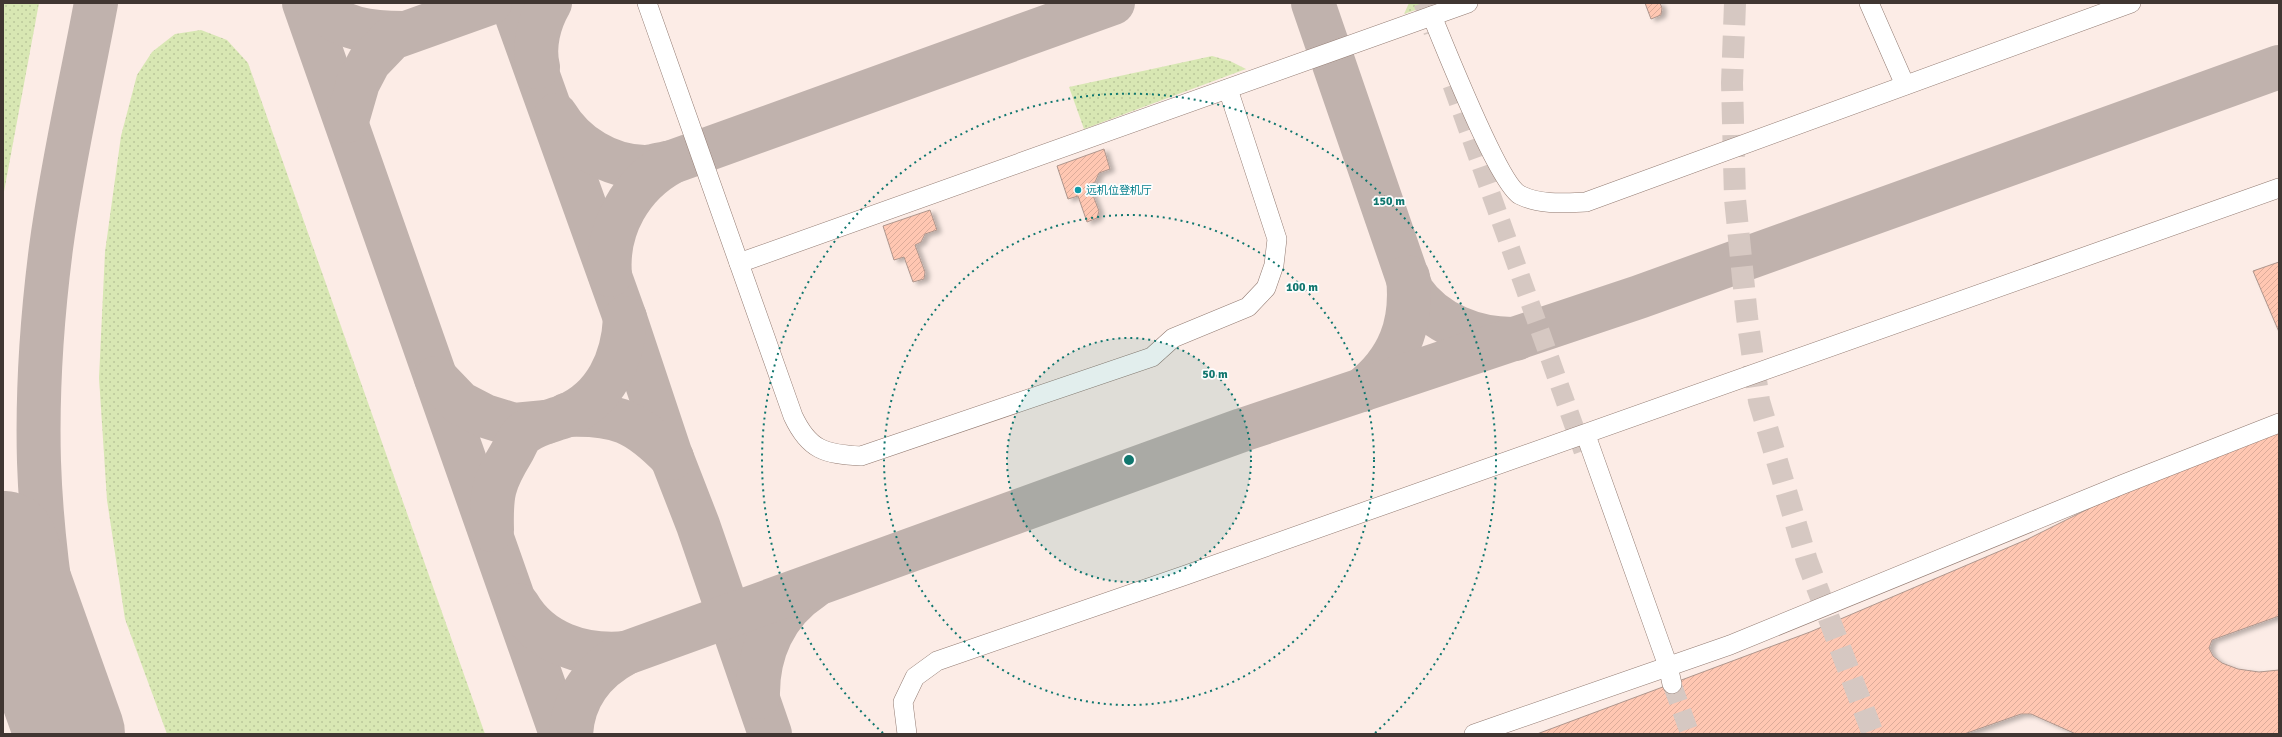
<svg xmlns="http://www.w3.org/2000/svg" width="2282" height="737" viewBox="0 0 2282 737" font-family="Signika,'Noto Sans SC',sans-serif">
  <defs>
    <pattern id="grass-dots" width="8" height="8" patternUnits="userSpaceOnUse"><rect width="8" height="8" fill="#d8e7b3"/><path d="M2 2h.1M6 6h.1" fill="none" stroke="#bac79a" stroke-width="1.8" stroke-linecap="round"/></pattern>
    <pattern id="building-hatch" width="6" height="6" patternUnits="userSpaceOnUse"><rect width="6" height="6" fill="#ffc7b2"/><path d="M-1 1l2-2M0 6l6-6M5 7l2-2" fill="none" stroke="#dcac9a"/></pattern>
    <filter id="shadow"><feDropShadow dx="4.5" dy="2.5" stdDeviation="2" flood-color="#0004"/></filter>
  </defs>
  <rect width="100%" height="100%" fill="#fcece6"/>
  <g fill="url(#grass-dots)">
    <path d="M3,3H39L3,197Z"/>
    <path d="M1409,3H1436L1404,14Z"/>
    <path d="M201,30L227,40L248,63L485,734H167L125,619L107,500L99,378L105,252L121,136L137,75L152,52L175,34Z"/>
    <path d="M1212,56L1230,61L1246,69L1084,129L1069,87Z"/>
  </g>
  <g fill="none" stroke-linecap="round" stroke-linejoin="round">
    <g stroke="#c0b2ad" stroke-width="44">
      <path d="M304,3L561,734"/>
      <path d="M317,3C337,30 373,33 404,33"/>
      <path d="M512,3L625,318L670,453L698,525L770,734"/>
      <path d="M1313,3L1412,291C1435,324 1476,340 1516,339"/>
      <path d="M538,67C533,46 539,22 550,3"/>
      <path d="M556,115C574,145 609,167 645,167C653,167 663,163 672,162"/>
      <path d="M347,121L358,83L369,62L392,38L490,3"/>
      <path d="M610,275C606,228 631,184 672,162L1113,3"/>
      <path d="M436,378L460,403L485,416L514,425L546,422"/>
      <path d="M1362,390C1399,361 1413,324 1408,277"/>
      <path d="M566,415C617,413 637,422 672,458"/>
      <path d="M492,530C491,494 493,483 512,452C515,447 518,438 523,434C534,424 552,421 565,416C606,399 623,359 625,318"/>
      <path d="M518,605C540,643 583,657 626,653"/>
      <path d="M758,697C757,653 775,612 812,588"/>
      <path d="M76,734C57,645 42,554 39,462C37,391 42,318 51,248C62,165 81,84 96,3"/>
      <path d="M571,734C573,698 594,670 626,653L1242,430L1639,297L2279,67"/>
    </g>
    <path stroke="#c0b2ad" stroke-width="110" d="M3,546L70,734"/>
  </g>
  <g fill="url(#building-hatch)" stroke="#ae968d" filter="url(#shadow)">
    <path d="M1645,3H1660L1662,8L1661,15L1651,19Z"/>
    <path d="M1104,149L1110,169L1099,173L1095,182L1089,185L1099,211L1097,218L1087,222L1078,196L1068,199L1057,166Z"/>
    <path d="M930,210L937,230L925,234L921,242L915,245L925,272L924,279L913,282L904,257L894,260L883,226Z"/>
    <path d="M2279,262V332L2253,271Z"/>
    <path d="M2279,428V616L2212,640L2209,648L2213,656L2222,663L2238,669L2259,672L2279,670V734H2076L2031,714H2021L1964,734H1537L1810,632L2028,539L2092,507Z"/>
  </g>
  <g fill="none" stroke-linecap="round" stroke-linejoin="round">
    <g stroke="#d6c8c2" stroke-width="19" stroke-dasharray="19 10" stroke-linecap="butt">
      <path d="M1423,3L1433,32"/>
      <path d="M1452,85L1583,451"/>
      <path d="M1672,684L1690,734"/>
    </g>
    <path stroke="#d6c8c2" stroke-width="22" stroke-dasharray="22 11" stroke-linecap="butt" d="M1735,3L1732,83L1735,199L1747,317L1759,401L1807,561L1873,734"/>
    <g stroke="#917a71" stroke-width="20">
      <g id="minor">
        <path d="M647,3L793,416C809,450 824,454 861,456L1152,357L1173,338L1248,307L1266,288L1274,265L1277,239L1228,89"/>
        <path d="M1869,3L1905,85"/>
        <path d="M1432,16C1444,45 1499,184 1520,195C1540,205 1564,203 1586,202L2131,3"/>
        <path d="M739,263L1468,3"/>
        <path d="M1588,441L1668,666L1672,684"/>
        <path d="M907,734L903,702L915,677L937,661L1186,575L2279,188"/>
        <path d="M1474,734L1730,645L2121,485L2279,423"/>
      </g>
    </g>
    <use href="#minor" stroke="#fff" stroke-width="19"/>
  </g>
  <circle cx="1129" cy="460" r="122" fill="#0f766e" fill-opacity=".12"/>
  <g fill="none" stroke="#0f766e" stroke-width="2" stroke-dasharray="2 4">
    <circle cx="1129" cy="460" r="122"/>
    <circle cx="1129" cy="460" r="245"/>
    <path d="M883 733A367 367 0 1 1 1375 733"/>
  </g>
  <circle fill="#0f9aa8" stroke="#fdfdfd" stroke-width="1.5" cx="1078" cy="190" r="4"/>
  <g text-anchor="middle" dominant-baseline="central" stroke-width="3.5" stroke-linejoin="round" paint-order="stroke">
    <g font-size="11" fill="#0d838f" stroke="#fdfdfd" text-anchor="start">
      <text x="1086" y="190">远机位登机厅</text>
    </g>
  </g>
  <circle cx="1129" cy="460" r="6" fill="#0f766e" stroke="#fdfdfd" stroke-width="2"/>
  <g font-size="12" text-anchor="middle" font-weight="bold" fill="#0f766e" stroke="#fdfdfd" stroke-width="3.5" stroke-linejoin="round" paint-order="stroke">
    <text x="1389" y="205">150 m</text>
    <text x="1302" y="291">100 m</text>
    <text x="1215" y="378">50 m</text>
  </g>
  <rect width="2282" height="737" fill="none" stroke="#403632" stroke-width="8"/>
</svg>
